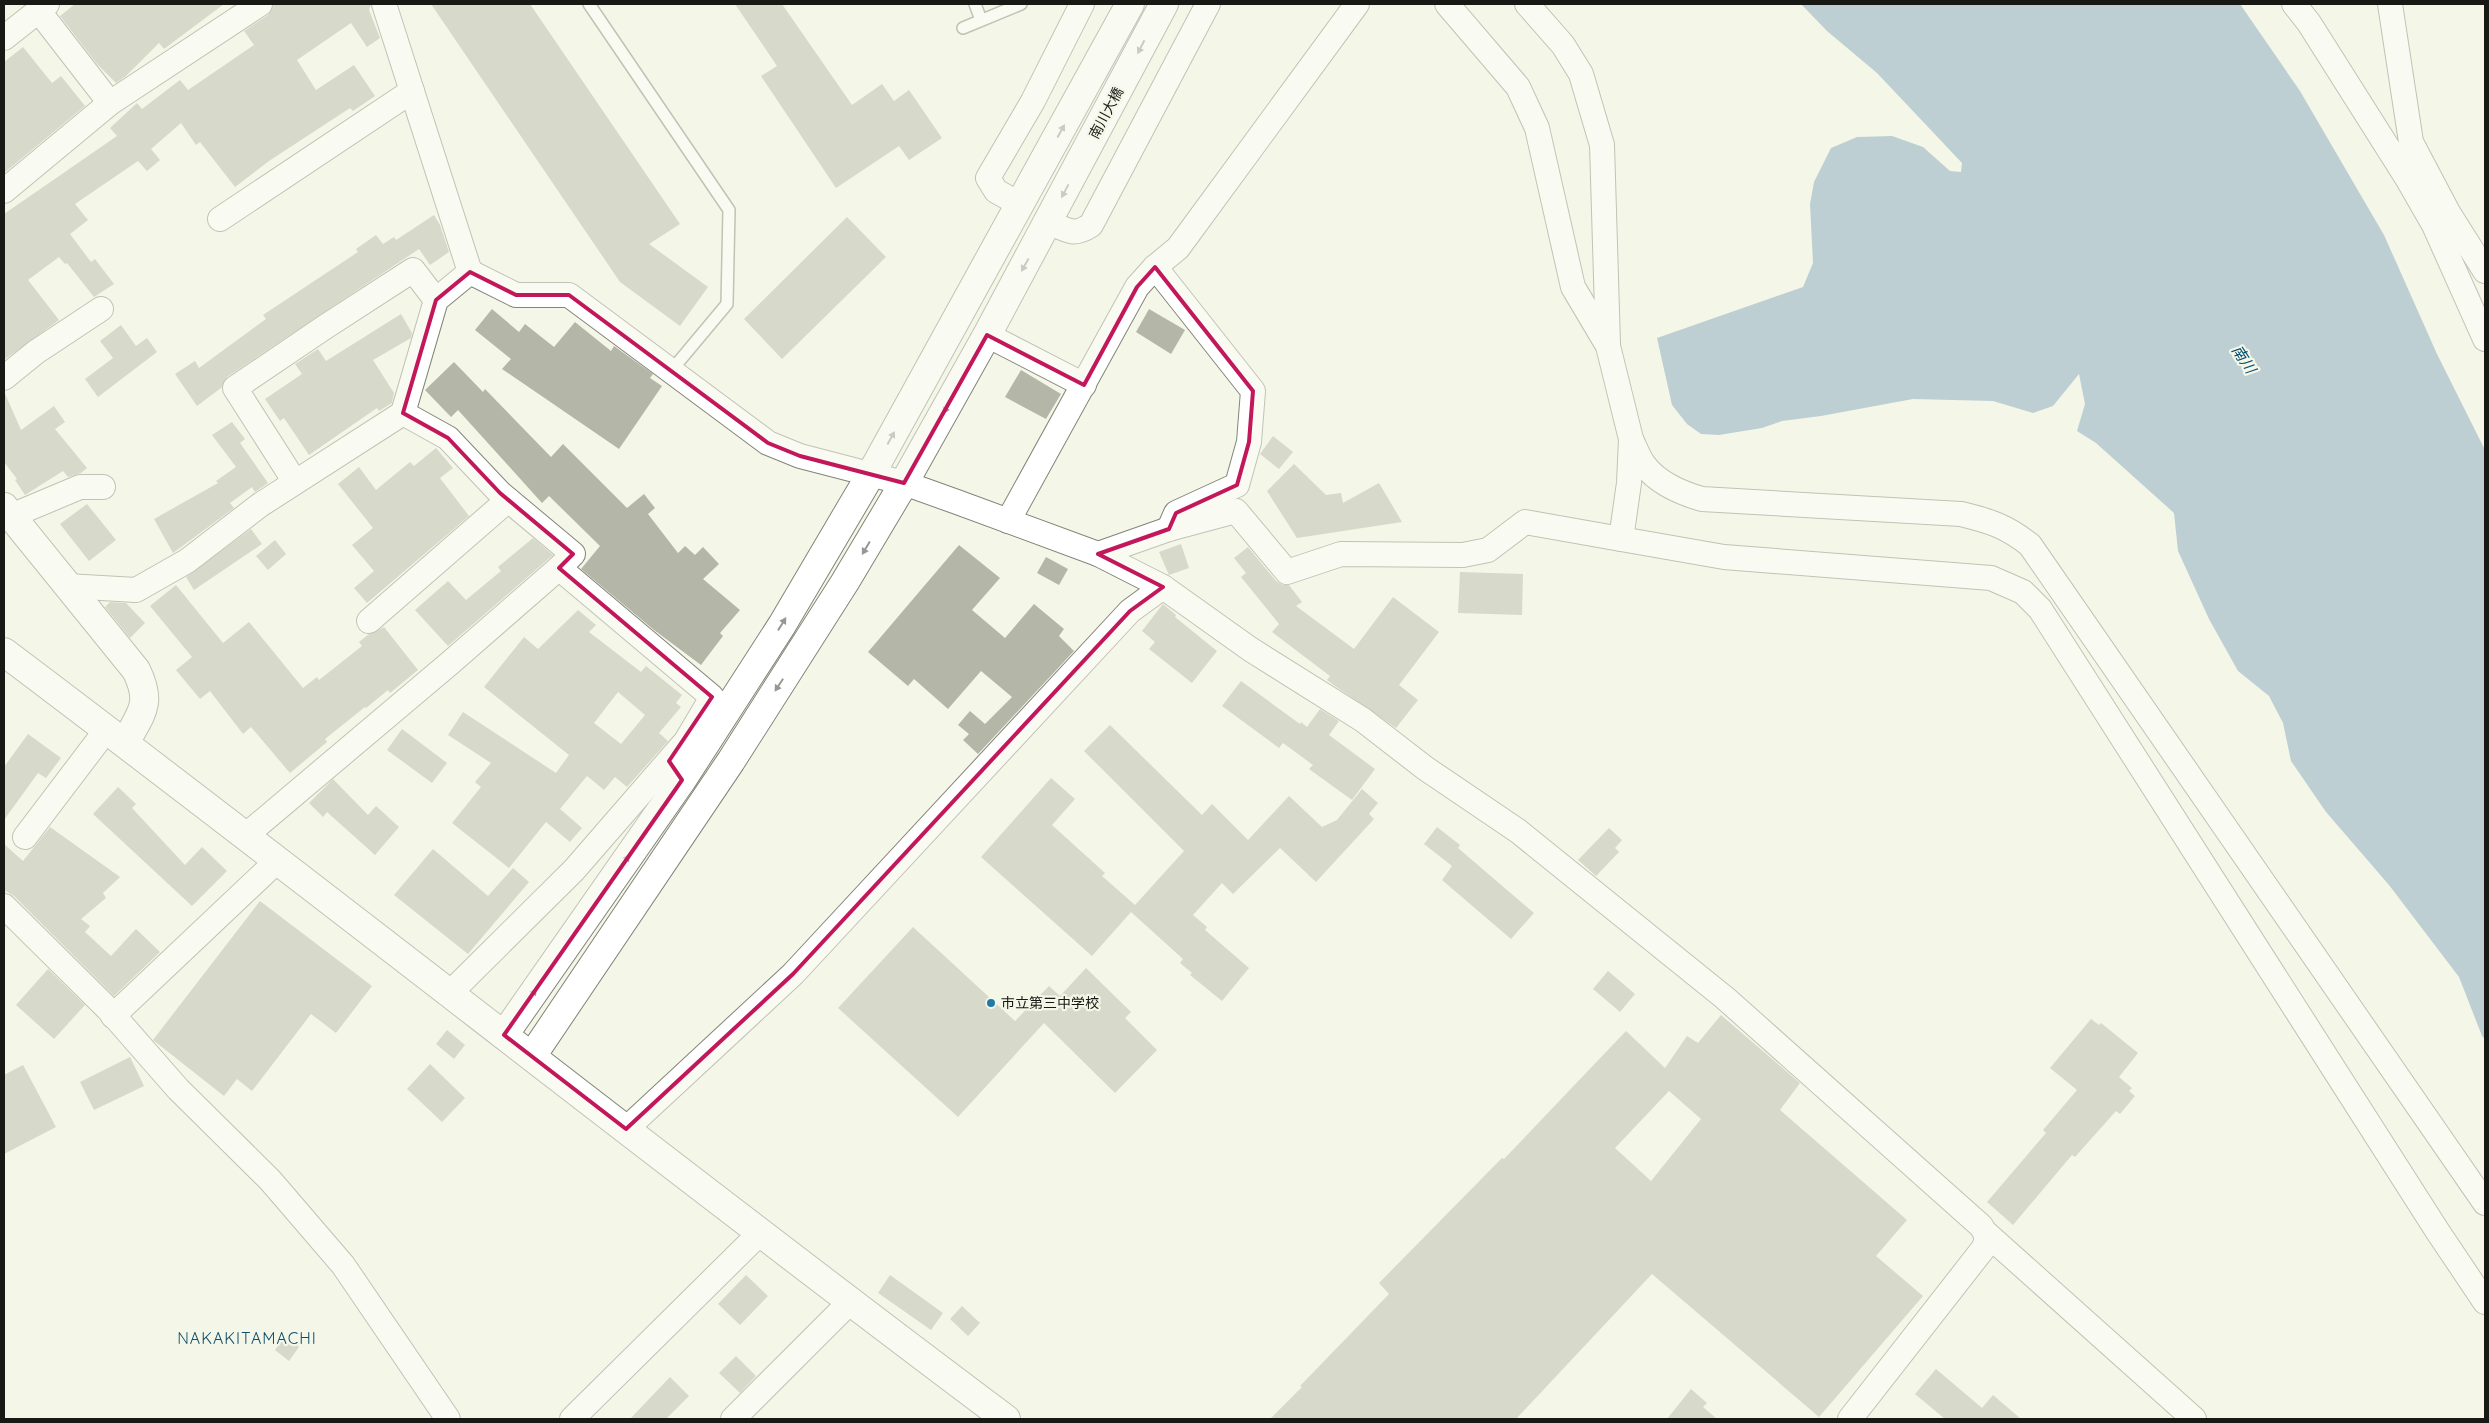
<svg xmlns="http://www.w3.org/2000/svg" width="2489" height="1423" viewBox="0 0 2489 1423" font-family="Quicksand,'Noto Sans JP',sans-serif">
  <rect width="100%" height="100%" fill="#f4f6e8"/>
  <path fill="#7aa1ba" d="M1801,4H2240L2300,91L2384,235L2437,354L2485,450V1039L2482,1036L2459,977L2389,885L2326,812L2291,761L2283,723L2269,696L2238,671L2209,619L2178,551L2174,513L2096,443L2077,431L2085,404L2079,374L2053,406L2033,413L1993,401L1913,399L1821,416L1782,421L1762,428L1719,435L1701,434L1687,424L1672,405L1657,338L1803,287L1813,263L1810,204L1814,182L1831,148L1857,137L1892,136L1923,147L1950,171L1961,172L1962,163L1877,73L1827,31Z"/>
  <g fill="#b4b6a8" fill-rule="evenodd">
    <path d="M75,4H224L164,49L159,43L126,76L116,83L97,64L60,16Z"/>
    <path d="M274,4H371L369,10L380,38L367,47L351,23L297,60L316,90L354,65L375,96L353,111L350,108L269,161L235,187L200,142L196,145L181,123L151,149L160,160L147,171L138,161L75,204L88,220L70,234L91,262L95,259L114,284L94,297L67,263L65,264L59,257L28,280L59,320L4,360V214L117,136L110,128L137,103L142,109L180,80L188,90L254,45L244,31L268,15Z"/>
    <path d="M431,4H530L680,224L649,244L708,287L680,326L620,282Z"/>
    <path d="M735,4H782L852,105L882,84L894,101L909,90L942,138L909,160L899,146L836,188L761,76L777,66Z"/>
    <path d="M23,47L52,83L61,76L85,106L4,173V62Z"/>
    <path d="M434,215L440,225L449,252L430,265L419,249L227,377L221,388L197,406L175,374L195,361L199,368L266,319L263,315L358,252L356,249L376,235L383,244L394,237L396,240Z"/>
    <path d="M847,217L886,257L782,359L744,319Z"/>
    <path d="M492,309L519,332L525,324L554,347L575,322L611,351L614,346L653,374L650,378L662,386L619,449L502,369L511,359L475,330Z"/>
    <path d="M1149,309L1185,330L1171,354L1136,332Z"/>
    <path d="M401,314L412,333L411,338L373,360L394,393L392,403L379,411L377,408L309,455L284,418L280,421L265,399L302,374L295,364L318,349L326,361Z"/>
    <path d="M121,325L136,346L147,338L157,352L98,397L85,379L113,358L100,341Z"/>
    <path d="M454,362L483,392L485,389L551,457L563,444L627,508L644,494L655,508L648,514L678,553L685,546L695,555L703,547L719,564L703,579L740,610L720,633L723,636L701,665L654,630L581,569L600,546L549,496L542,503L458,410L451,417L425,390Z"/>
    <path d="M1021,370L1061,394L1046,419L1005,397Z"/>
    <path d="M4,391L21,430L54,406L65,422L55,429L87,468L81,473L68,477L63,471L25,495L15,480L17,479L4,462Z"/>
    <path d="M232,422L245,439L240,443L268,483L255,492L252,487L230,503L234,508L173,553L154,519L218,483L216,481L236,467L212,435Z"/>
    <path d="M1273,436L1293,452L1279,469L1260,454Z"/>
    <path d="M436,448L453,468L440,478L469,516L367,603L354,588L374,571L352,545L373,528L338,484L359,467L376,490L410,462L414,466Z"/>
    <path d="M1294,464L1326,495L1341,493L1343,503L1379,483L1402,522L1297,538L1267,491Z"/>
    <path d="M87,504L116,540L89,561L60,524Z"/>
    <path d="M251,529L262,544L194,590L186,577Z"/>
    <path d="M533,538L553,555L448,646L415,610L448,581L466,600L501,571L498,567Z"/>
    <path d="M275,540L286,554L268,570L256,556Z"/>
    <path d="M1181,544L1189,568L1169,575L1159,552Z"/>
    <path d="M959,545L1000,578L972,610L1005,638L1034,604L1064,629L1059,636L1074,651L978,754L963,740L969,734L958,725L970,711L985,724L1012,697L981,671L948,709L914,679L908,686L868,652Z"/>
    <path d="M1248,547L1276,581L1283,585H1289L1302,602L1296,606L1354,649L1393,597L1439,632L1399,685L1418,700L1396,728L1335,686L1327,680L1330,676L1272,632L1279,624L1241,577L1246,573L1234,558Z"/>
    <path d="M1046,557L1068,569L1059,585L1037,573Z"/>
    <path d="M1460,572L1523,574L1522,615L1458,613Z"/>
    <path d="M176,585L223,643L249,622L303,688L317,677L319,680L362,646L359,642L369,634L384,627L418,670L390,693L388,690L366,708L365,707L325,739L327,742L290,773L251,727L243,734L210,691L200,699L176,670L192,657L150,606Z"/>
    <path d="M110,602L126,603L145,623L130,638L105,607Z"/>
    <path d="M1163,604L1176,615L1175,617L1217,651L1192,683L1149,649L1155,642L1142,631Z"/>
    <path d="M578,610L596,625L589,632L641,672L646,666L682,695L676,703L681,707L659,733L668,741L627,787L615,777L604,790L587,776L560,809L582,828L570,842L546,822L509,868L452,823L481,787L475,782L491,763L448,735L463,712L556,773L569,755L484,687L524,637L538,649ZM618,692L645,715L621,744L594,723Z"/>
    <path d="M1241,681L1300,724L1301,722L1307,727L1320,709L1339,721L1329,735L1375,769L1352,800L1309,769L1313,765L1283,743L1279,748L1222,706Z"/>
    <path d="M1110,725L1202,815L1212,804L1248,840L1289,796L1322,827L1337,820L1362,789L1378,803L1369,814L1374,819L1316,882L1280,848L1233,894L1222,883L1193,915L1207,927L1205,930L1249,968L1222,1001L1190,975L1192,973L1180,963L1183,959L1131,912L1092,956L981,857L1051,778L1075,799L1052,825L1105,873L1102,876L1135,905L1184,851L1084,751Z"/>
    <path d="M402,729L447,763L432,783L387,750Z"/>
    <path d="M28,734L61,758L46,778L38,773L4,820V767Z"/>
    <path d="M333,779L368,815L376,806L399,827L375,855L327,812L323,817L309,803Z"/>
    <path d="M118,787L136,804L132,808L185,865L202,847L227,871L192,906L93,814Z"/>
    <path d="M50,827L120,877L103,893L106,898L81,919L90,926L85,932L111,956L136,929L160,952L114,996L14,896L4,890V844L23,861Z"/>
    <path d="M1437,827L1460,845L1458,848L1534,913L1511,939L1442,880L1452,866L1424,844Z"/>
    <path d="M1609,828L1622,840L1615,848L1619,852L1596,876L1578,860Z"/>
    <path d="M433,849L488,896L513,868L529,882L468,954L394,895Z"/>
    <path d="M260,901L372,986L336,1033L311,1014L252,1091L237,1079L224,1096L153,1040Z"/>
    <path d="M913,927L1015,1021L1049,986L1060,996L1086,968L1131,1012L1125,1018L1157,1050L1115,1093L1044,1023L958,1117L838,1008Z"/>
    <path d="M48,969L85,1005L54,1039L16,1005Z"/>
    <path d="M1608,971L1635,994L1620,1012L1593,989Z"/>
    <path d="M1721,1015L1800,1083L1780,1110L1907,1220L1876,1256L1923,1296L1819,1417L1652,1274L1516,1419H1270L1302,1387L1300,1386L1389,1294L1379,1283L1502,1158L1504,1159L1626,1031L1665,1068L1687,1036L1698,1043ZM1669,1091L1701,1119L1651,1181L1615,1148Z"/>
    <path d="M2091,1019L2099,1025L2101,1023L2138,1053L2119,1077L2132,1088L2129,1091L2135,1096L2120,1114L2116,1111L2075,1157L2072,1155L2013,1225L1987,1202L2046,1133L2043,1130L2077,1090L2050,1068Z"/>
    <path d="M447,1030L465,1045L454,1059L436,1044Z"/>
    <path d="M130,1057L144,1086L94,1110L80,1082Z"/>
    <path d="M430,1064L465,1098L442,1122L407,1089Z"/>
    <path d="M23,1065L56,1127L4,1154V1075Z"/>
    <path d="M746,1275L768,1296L740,1325L718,1304Z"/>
    <path d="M890,1275L943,1313L931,1330L878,1293Z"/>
    <path d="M962,1306L980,1323L968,1336L950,1319Z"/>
    <path d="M285,1336L299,1347L289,1361L275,1350Z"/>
    <path d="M736,1356L756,1376L740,1393L719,1373Z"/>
    <path d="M1936,1369L1982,1408L1993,1395L2021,1419H1945L1915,1394Z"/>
    <path d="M670,1377L689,1396L666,1419H630Z"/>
    <path d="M1691,1389L1707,1403L1703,1407L1717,1419H1667Z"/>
  </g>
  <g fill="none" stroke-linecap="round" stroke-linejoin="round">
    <g stroke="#838578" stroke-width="14">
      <g id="service">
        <path d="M589,4L729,210L727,304L671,371"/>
        <path d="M975,4L981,20"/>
        <path d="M963,28L1021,4"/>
      </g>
    </g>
    <g stroke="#838578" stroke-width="26">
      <g id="minor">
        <path d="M384,4L470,272"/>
        <path d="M1527,4L1563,45L1581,74L1602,145L1608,344"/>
        <path d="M2294,4L2309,23L2407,178L2434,225L2485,339"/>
        <path d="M2390,4L2411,142L2449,214L2485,271"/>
        <path d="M38,10L110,103"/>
        <path d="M4,38L47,4"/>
        <path d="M4,191L110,103L260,4"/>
        <path d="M1021,205L996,191L988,178L1033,101L1082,4"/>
        <path d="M220,219L412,91"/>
        <path d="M1049,222C1067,230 1073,237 1091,225L1208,4"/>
        <path d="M1155,267L1253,391L1249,442L1237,485L1176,513L1169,529"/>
        <path d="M987,335L1084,385"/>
        <path d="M4,378L36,352L101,309"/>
        <path d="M403,413L436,300L470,272L516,295H569L768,443L800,456L904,483L957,502L1098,554L1163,587"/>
        <path d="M1631,439C1635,447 1639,459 1645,466C1659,484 1681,493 1702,499L1961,514C1990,521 2006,526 2030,545L2485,1203"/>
        <path d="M295,482L235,388L325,327L413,270L436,300"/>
        <path d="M11,516L80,487H103"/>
        <path d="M1008,521L1137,287L1155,267L1178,248L1357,4"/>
        <path d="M1621,539L1724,557L1991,578L2023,592L2040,609L2438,1232L2485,1302"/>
        <path d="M1098,554L1169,529L1236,511L1287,572L1341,554L1463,555L1488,550L1525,522L1621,539L1629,483L1631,439L1608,346L1573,287L1537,128L1518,87L1447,4"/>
        <path d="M67,586L136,590L187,561L260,505L403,413L448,438L500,493L573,554L559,568L712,697L686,741L574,870L451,992"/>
        <path d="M369,621L508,500"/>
        <path d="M245,836L450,663L559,568"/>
        <path d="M25,837L107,729"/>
        <path d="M4,906L108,1009L178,1089L270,1180L343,1265L448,1419"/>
        <path d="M113,1016L277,861"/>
        <path d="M626,1129L793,974L1130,611L1163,587L1250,649L1363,720L1425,768L1518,831L1725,998L1981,1226C1987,1235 1988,1239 1983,1249L1850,1419"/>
        <path d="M1987,1234L2194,1419"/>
        <path d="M572,1419L760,1233"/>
        <path d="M733,1419L850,1302"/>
      </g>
    </g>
    <g stroke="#838578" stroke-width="30">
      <g id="tertiary">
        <path d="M4,507L136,670C153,704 141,713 125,743"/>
        <path d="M4,652C340,905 669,1167 1006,1419"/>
        <path d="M504,1035L682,780L782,625L871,474L1130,4"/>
        <path d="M532,1056L731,761L845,582L904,483L987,335L1164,4"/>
      </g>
    </g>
    <use href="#service" stroke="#fff" stroke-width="11"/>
    <use href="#minor" stroke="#fff" stroke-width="24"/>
    <use href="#tertiary" stroke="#fff" stroke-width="28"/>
  </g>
  <defs><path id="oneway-solid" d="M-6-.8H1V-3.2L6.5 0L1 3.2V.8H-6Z" transform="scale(1.25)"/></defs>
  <g fill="#979895">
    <use href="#oneway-solid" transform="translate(1141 47) rotate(117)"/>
    <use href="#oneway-solid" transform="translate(1061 131) rotate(-61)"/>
    <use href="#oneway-solid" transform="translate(1065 191) rotate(118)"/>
    <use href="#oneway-solid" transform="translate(1025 265) rotate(119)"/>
    <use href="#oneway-solid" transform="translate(947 407) rotate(119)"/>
    <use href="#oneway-solid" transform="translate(891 438) rotate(-61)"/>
    <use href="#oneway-solid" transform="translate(866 548) rotate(121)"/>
    <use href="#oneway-solid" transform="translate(782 624) rotate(-58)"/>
    <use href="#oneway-solid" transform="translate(779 685) rotate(123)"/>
    <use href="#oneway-solid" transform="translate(625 861) rotate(-55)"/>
    <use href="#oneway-solid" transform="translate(532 995) rotate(-55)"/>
  </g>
  <path d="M0 0H2489V1423H0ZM1155,267L1253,391L1249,442L1237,485L1176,513L1169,529L1098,554L1163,587L1130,611L793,974L626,1129L504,1035L682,780L669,761L712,697L559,568L573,554L500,493L448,438L403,413L436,300L470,272L516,295H569L768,443L800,456L904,483L987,335L1084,385L1137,287Z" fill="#f4f6e8" fill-opacity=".55" fill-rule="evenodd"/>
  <path fill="none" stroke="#c2185b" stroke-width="4" stroke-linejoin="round" d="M1155,267L1253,391L1249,442L1237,485L1176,513L1169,529L1098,554L1163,587L1130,611L793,974L626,1129L504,1035L682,780L669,761L712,697L559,568L573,554L500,493L448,438L403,413L436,300L470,272L516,295H569L768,443L800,456L904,483L987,335L1084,385L1137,287Z"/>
  <circle fill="#1f7aa8" stroke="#f4f6e8" stroke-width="2" cx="991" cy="1003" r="5"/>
  <g text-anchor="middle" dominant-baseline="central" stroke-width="4.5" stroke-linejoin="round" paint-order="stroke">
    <g font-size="14" fill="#181914" stroke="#f4f6e8">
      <text transform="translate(1106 113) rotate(-62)">南川大橋</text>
    </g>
    <g font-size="14" fill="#181914" stroke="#f4f6e8" text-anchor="start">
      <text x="1001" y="1003">市立第三中学校</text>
    </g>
    <g font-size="15" font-style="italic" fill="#004c6e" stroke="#f4f6e8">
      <text transform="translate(2244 359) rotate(57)">南川</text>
    </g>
    <g font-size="16" letter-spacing="1" fill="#0f4f6e" stroke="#f4f6e8">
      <text x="247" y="1338">NAKAKITAMACHI</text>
    </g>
  </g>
  <rect width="2489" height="1423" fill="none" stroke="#181914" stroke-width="10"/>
</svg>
